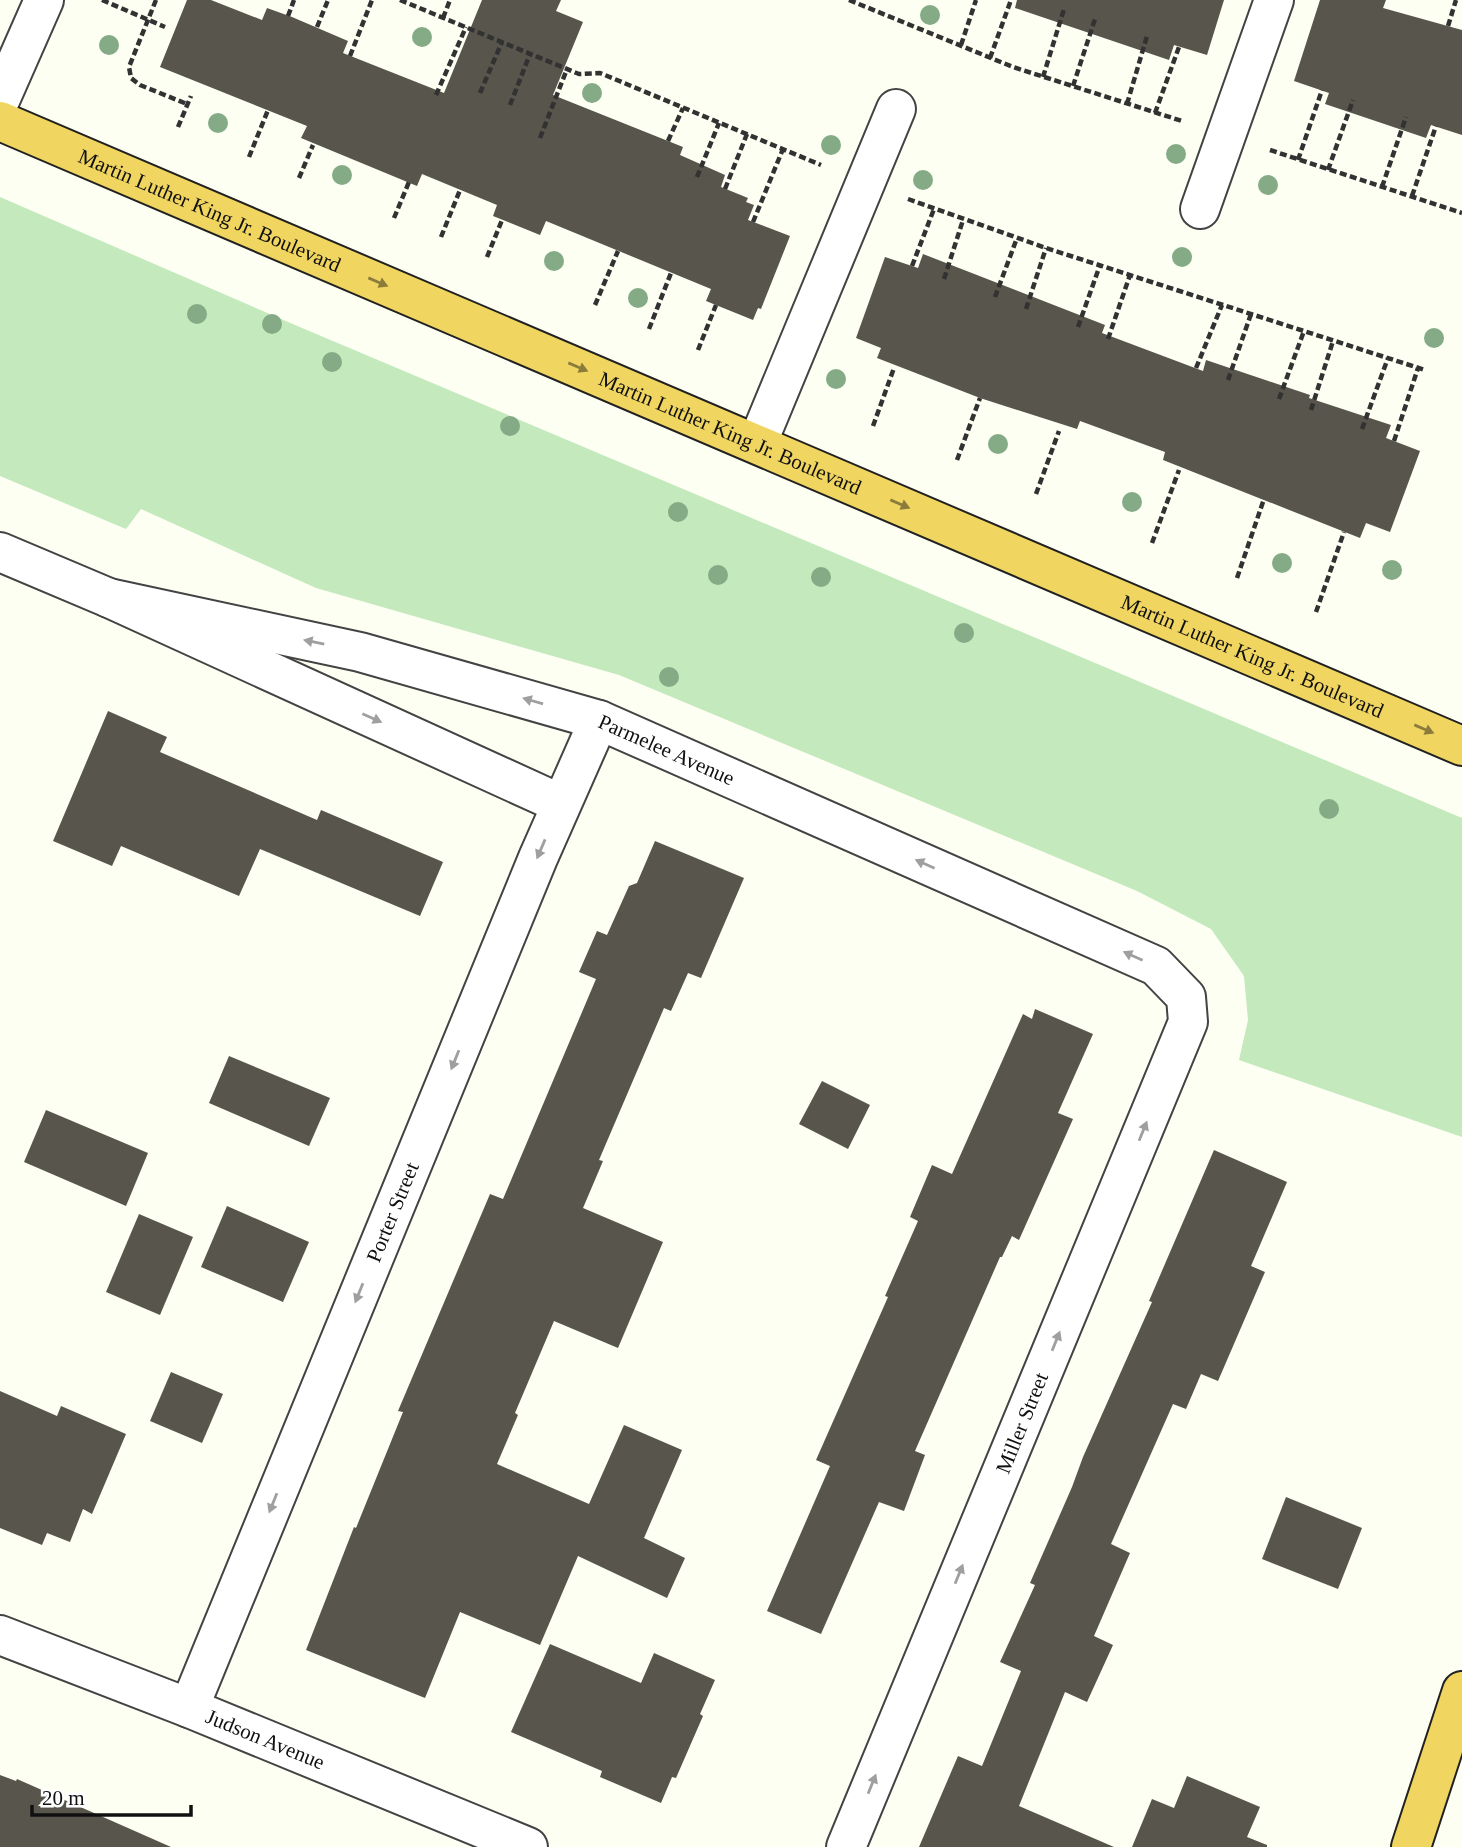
<svg xmlns="http://www.w3.org/2000/svg" width="1462" height="1847" viewBox="0 0 1462 1847" font-family="Georgia,serif">
  <rect width="100%" height="100%" fill="#fdfff3"/>
  <path fill="#c4e9bd" d="M0,197L295,325L1462,818V1137L1239,1060L1248,1020L1244,976L1211,929L1137,891L619,675L316,588L141,509L126,529L0,476Z"/>
  <g fill="#58554c">
    <path d="M187,0H211L262,20L267,8L292,17L348,41L343,53L444,93L482,0H561L556,11L583,22L553,95L683,147L680,155L725,175L721,187L748,198L746,202L754,205L748,220L790,236L761,309L758,308L753,320L706,301L711,289L546,221L540,235L493,216L497,205L422,174L417,186L301,138L307,126L160,67Z"/>
    <path d="M1017,0H1224L1207,55L1174,45L1169,60L1015,8Z"/>
    <path d="M1320,0H1386L1383,8L1462,30V135L1431,125L1426,138L1325,104L1329,93L1294,81Z"/>
    <path d="M923,254L1105,325L1102,333L1203,371L1206,360L1310,395L1309,398L1391,425L1386,438L1420,451L1390,532L1366,523L1360,538L1163,460L1165,452L1080,421L1077,429L980,398L877,358L881,348L856,338L885,257L918,268Z"/>
    <path d="M108,711L167,737L160,752L317,820L321,810L443,862L420,916L260,849L239,896L121,846L112,866L53,841Z"/>
    <path d="M655,841L744,878L701,978L688,973L671,1011L664,1008L599,1160L603,1161L583,1208L663,1242L618,1348L554,1321L515,1413L518,1415L497,1464L589,1504L624,1425L682,1450L644,1538L685,1558L667,1598L578,1556L540,1645L460,1612L425,1698L306,1650L354,1527L356,1528L403,1412L398,1411L490,1194L503,1199L596,979L579,972L597,931L607,935L629,886L637,883Z"/>
    <path d="M1035,1009L1093,1034L1058,1113L1073,1119L1019,1240L1012,1236L1002,1257H1000L915,1451L925,1455L904,1511L879,1502L821,1634L767,1611L830,1466L816,1460L888,1297L885,1296L918,1221L910,1217L932,1165L952,1174L1023,1014L1032,1019Z"/>
    <path d="M229,1056L330,1098L309,1146L209,1103Z"/>
    <path d="M822,1081L870,1105L848,1149L799,1124Z"/>
    <path d="M46,1110L148,1153L126,1206L24,1162Z"/>
    <path d="M1214,1150L1287,1182L1251,1266L1265,1272L1218,1381L1201,1374L1186,1409L1173,1404L1111,1544L1130,1553L1094,1636L1113,1645L1087,1702L1065,1692L1019,1806L1114,1847H919L958,1756L982,1766L1021,1671L1000,1662L1035,1585L1030,1583L1072,1487L1083,1457L1152,1302L1149,1301Z"/>
    <path d="M227,1206L309,1242L283,1302L201,1267Z"/>
    <path d="M139,1214L193,1237L160,1315L106,1292Z"/>
    <path d="M171,1372L223,1394L202,1443L150,1421Z"/>
    <path d="M0,1391L57,1416L61,1406L126,1434L92,1514L83,1509L70,1542L47,1533L42,1545L0,1528Z"/>
    <path d="M1286,1497L1362,1528L1338,1589L1262,1559Z"/>
    <path d="M550,1644L641,1683L654,1653L715,1680L700,1714L703,1716L676,1778L672,1777L661,1803L600,1777L602,1771L511,1732Z"/>
    <path d="M0,1775L16,1781L17,1779L171,1847H0Z"/>
    <path d="M1187,1776L1260,1807L1247,1837L1267,1845V1847H1132L1152,1799L1174,1808Z"/>
  </g>
  <g fill="none" stroke-linecap="round" stroke-linejoin="round">
    <g stroke="#434343" stroke-width="42">
      <g id="minor">
        <path d="M0,100L44,0"/>
        <path d="M1200,209L1274,0"/>
        <path d="M757,444L896,109"/>
        <path d="M0,552L109,598L561,804"/>
        <path id="s1" d="M109,598L360,652L599,720L1156,966L1186,997L1188,1022L846,1847"/>
        <path id="s2" d="M0,1635L189,1708L528,1847"/>
        <path id="s3" d="M189,1708L538,858L599,720"/>
      </g>
    </g>
    <g stroke="#212121" stroke-width="42">
      <g id="highway">
        <path id="s4" d="M0,121L1462,746"/>
        <path d="M1411,1847L1462,1691"/>
      </g>
    </g>
    <g stroke="#323232" stroke-width="4.5" stroke-dasharray="7 3.5" stroke-linecap="butt">
      <path d="M102,0L165,27"/>
      <path d="M156,0L129,67L131,78L140,85L187,104"/>
      <path d="M400,0L579,74L600,73L821,165"/>
      <path d="M849,0L1013,67L1182,121"/>
      <path d="M288,16L294,0"/>
      <path d="M443,18L450,0"/>
      <path d="M1448,26L1456,0"/>
      <path d="M317,27L328,0"/>
      <path d="M961,45L976,0"/>
      <path d="M350,56L372,0"/>
      <path d="M990,58L1011,0"/>
      <path d="M1043,77L1064,9"/>
      <path d="M1073,86L1095,19"/>
      <path d="M480,93L502,42"/>
      <path d="M436,95L466,27"/>
      <path d="M1127,104L1147,36"/>
      <path d="M510,105L530,54"/>
      <path d="M1155,113L1179,47"/>
      <path d="M178,127L191,96"/>
      <path d="M540,138L567,69"/>
      <path d="M668,141L683,108"/>
      <path d="M1270,150L1462,213"/>
      <path d="M249,157L268,110"/>
      <path d="M1298,160L1322,90"/>
      <path d="M1328,170L1353,100"/>
      <path d="M697,177L719,123"/>
      <path d="M299,178L313,145"/>
      <path d="M1382,187L1406,117"/>
      <path d="M725,189L747,134"/>
      <path d="M1412,196L1436,126"/>
      <path d="M908,199L1046,248L1425,370"/>
      <path d="M394,218L409,182"/>
      <path d="M753,222L783,149"/>
      <path d="M441,237L460,190"/>
      <path d="M487,257L502,220"/>
      <path d="M912,266L934,209"/>
      <path d="M944,279L963,220"/>
      <path d="M995,297L1017,238"/>
      <path d="M595,305L618,251"/>
      <path d="M1026,309L1046,248"/>
      <path d="M1078,327L1100,265"/>
      <path d="M649,329L671,273"/>
      <path d="M1108,339L1130,275"/>
      <path d="M698,350L716,305"/>
      <path d="M1196,368L1222,305"/>
      <path d="M1228,380L1251,314"/>
      <path d="M1279,399L1304,331"/>
      <path d="M1311,410L1333,341"/>
      <path d="M873,426L894,368"/>
      <path d="M1362,429L1388,358"/>
      <path d="M1394,441L1418,368"/>
      <path d="M957,460L980,398"/>
      <path d="M1036,494L1059,431"/>
      <path d="M1152,543L1179,470"/>
      <path d="M1237,578L1264,499"/>
      <path d="M1316,612L1344,532"/>
    </g>
    <use href="#minor" stroke="#fff" stroke-width="38"/>
    <use href="#highway" stroke="#f0d560" stroke-width="38"/>
  </g>
  <g fill="#84ab85">
    <circle cx="930" cy="15" r="10"/>
    <circle cx="422" cy="37" r="10"/>
    <circle cx="109" cy="45" r="10"/>
    <circle cx="592" cy="93" r="10"/>
    <circle cx="218" cy="123" r="10"/>
    <circle cx="831" cy="145" r="10"/>
    <circle cx="1176" cy="154" r="10"/>
    <circle cx="342" cy="175" r="10"/>
    <circle cx="923" cy="180" r="10"/>
    <circle cx="1268" cy="185" r="10"/>
    <circle cx="1182" cy="257" r="10"/>
    <circle cx="554" cy="261" r="10"/>
    <circle cx="638" cy="298" r="10"/>
    <circle cx="197" cy="314" r="10"/>
    <circle cx="272" cy="324" r="10"/>
    <circle cx="1434" cy="338" r="10"/>
    <circle cx="332" cy="362" r="10"/>
    <circle cx="836" cy="379" r="10"/>
    <circle cx="510" cy="426" r="10"/>
    <circle cx="998" cy="444" r="10"/>
    <circle cx="1132" cy="502" r="10"/>
    <circle cx="678" cy="512" r="10"/>
    <circle cx="1282" cy="563" r="10"/>
    <circle cx="1392" cy="570" r="10"/>
    <circle cx="718" cy="575" r="10"/>
    <circle cx="821" cy="577" r="10"/>
    <circle cx="964" cy="633" r="10"/>
    <circle cx="669" cy="677" r="10"/>
    <circle cx="1329" cy="809" r="10"/>
  </g>
  <defs><path id="oneway-solid" d="M-6-.8H1V-3.2L6.5 0L1 3.2V.8H-6Z" transform="scale(1.75)"/></defs>
  <g fill="#8b7c3c">
    <use href="#oneway-solid" transform="translate(378 282) rotate(23)"/>
    <use href="#oneway-solid" transform="translate(578 367) rotate(23)"/>
    <use href="#oneway-solid" transform="translate(900 504) rotate(23)"/>
    <use href="#oneway-solid" transform="translate(1424 729) rotate(23)"/>
  </g>
  <g fill="#9f9f9f">
    <use href="#oneway-solid" transform="translate(314 642) rotate(-168)"/>
    <use href="#oneway-solid" transform="translate(533 701) rotate(-164)"/>
    <use href="#oneway-solid" transform="translate(372 718) rotate(24)"/>
    <use href="#oneway-solid" transform="translate(541 849) rotate(113)"/>
    <use href="#oneway-solid" transform="translate(925 864) rotate(-156)"/>
    <use href="#oneway-solid" transform="translate(1133 956) rotate(-156)"/>
    <use href="#oneway-solid" transform="translate(455 1060) rotate(112)"/>
    <use href="#oneway-solid" transform="translate(1143 1131) rotate(-68)"/>
    <use href="#oneway-solid" transform="translate(359 1293) rotate(112)"/>
    <use href="#oneway-solid" transform="translate(1056 1341) rotate(-68)"/>
    <use href="#oneway-solid" transform="translate(273 1503) rotate(112)"/>
    <use href="#oneway-solid" transform="translate(959 1574) rotate(-68)"/>
    <use href="#oneway-solid" transform="translate(872 1784) rotate(-68)"/>
  </g>
  <g text-anchor="middle" dominant-baseline="central" stroke-width="7" stroke-linejoin="round" paint-order="stroke">
    <g font-size="21" fill="#101010" stroke="#fff">
      <text stroke="none"><textPath href="#s4" startOffset="228">Martin Luther King Jr. Boulevard</textPath></text>
      <text stroke="none"><textPath href="#s4" startOffset="794">Martin Luther King Jr. Boulevard</textPath></text>
      <text stroke="none"><textPath href="#s4" startOffset="1362">Martin Luther King Jr. Boulevard</textPath></text>
      <text stroke="none"><textPath href="#s1" startOffset="579">Parmelee Avenue</textPath></text>
      <text stroke="none"><textPath href="#s3" startOffset="536">Porter Street</textPath></text>
      <text transform="translate(1022 1423) rotate(-68)">Miller Street</text>
      <text stroke="none"><textPath href="#s2" startOffset="285">Judson Avenue</textPath></text>
    </g>
  </g>
  <path d="M32 1805v10h159v-10" fill="none" stroke="#101010" stroke-width="3.5"/>
  <text x="42" y="1805" font-size="21" fill="#101010" stroke="#ffffff" stroke-width="5" paint-order="stroke">20 m</text>
</svg>
